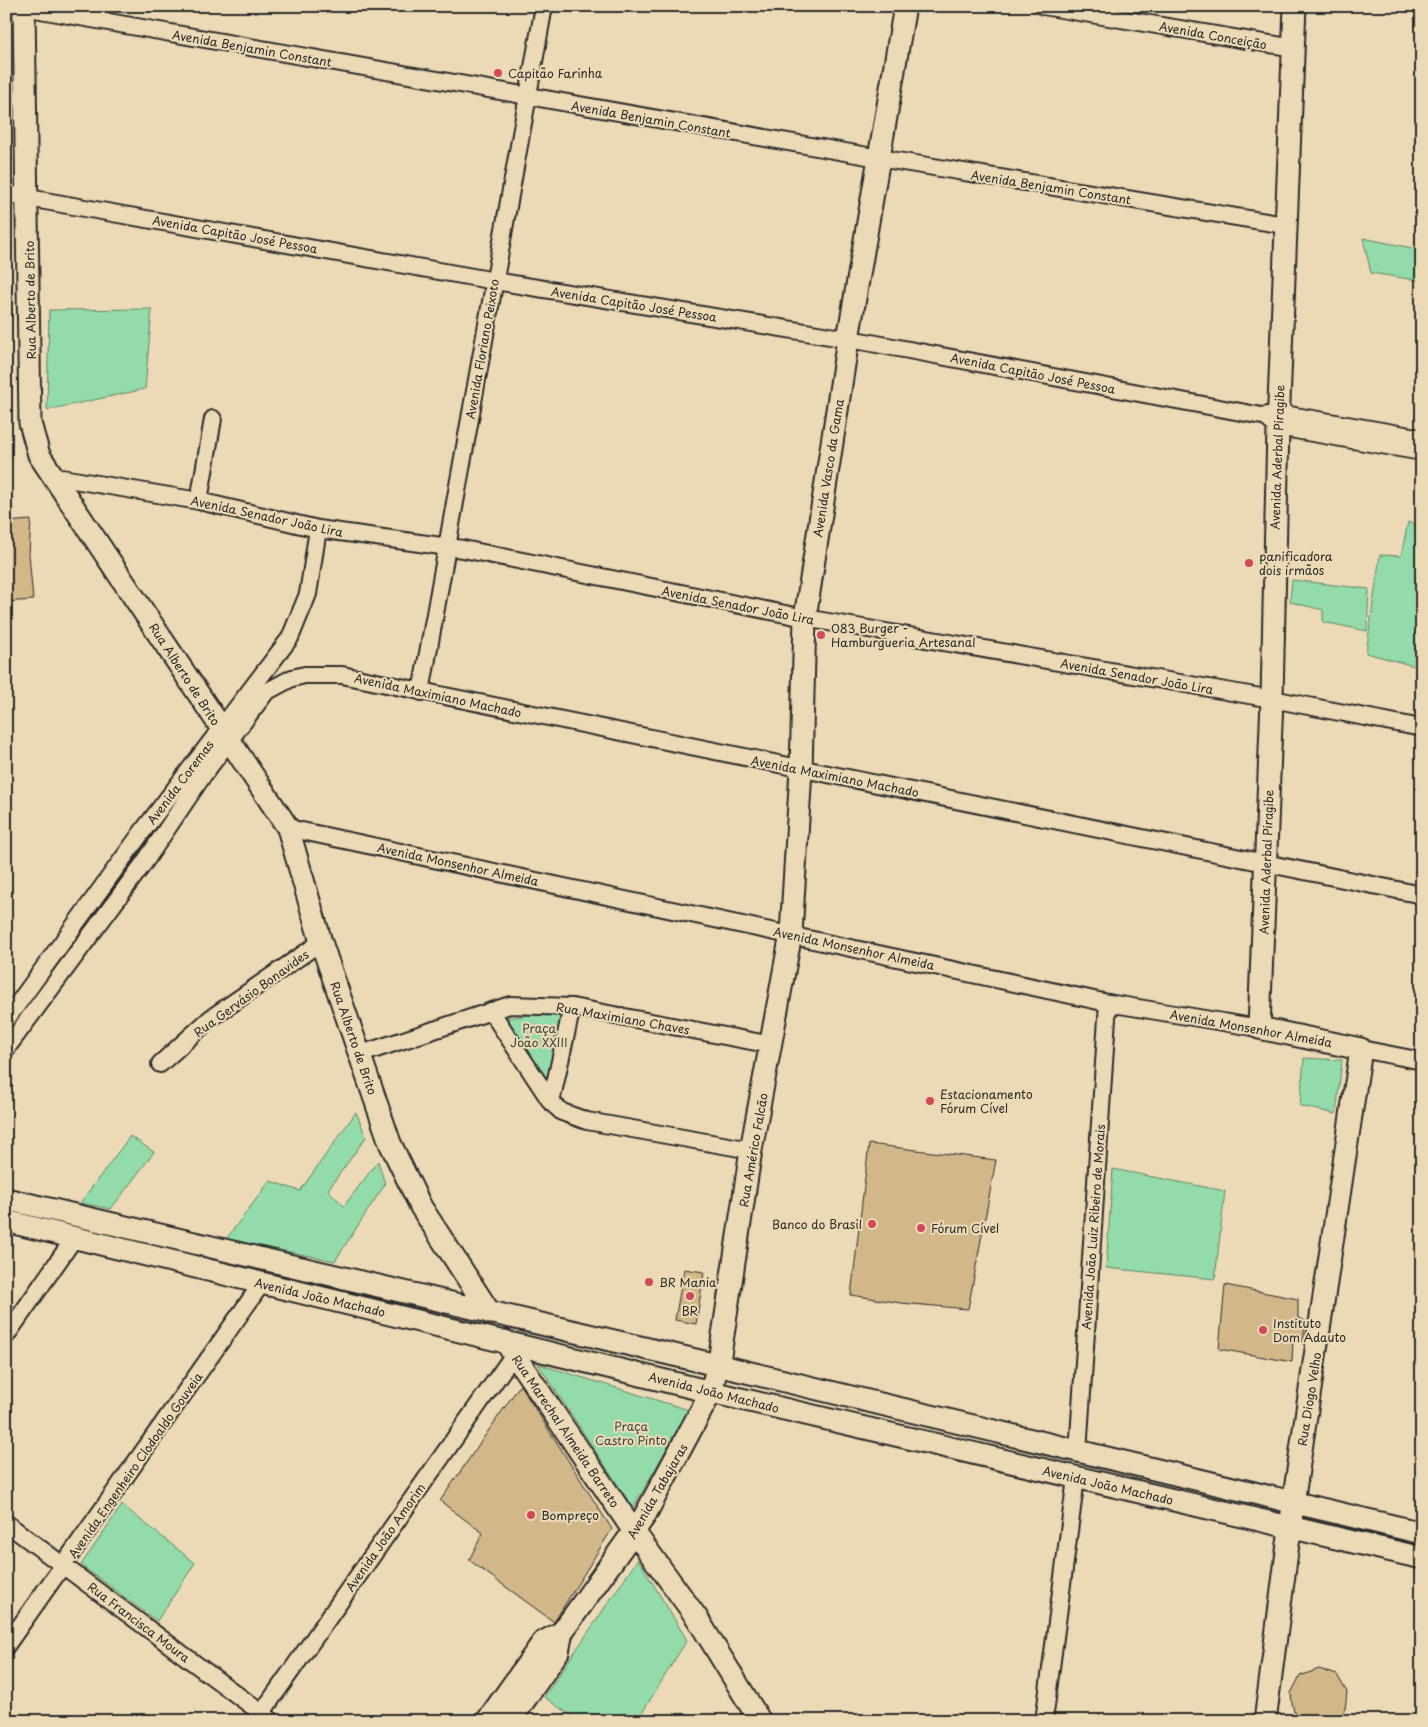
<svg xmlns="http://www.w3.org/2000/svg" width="1428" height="1727" viewBox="0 0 1428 1727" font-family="'Playpen Sans',sans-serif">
  <rect width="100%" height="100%" fill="#ecdab7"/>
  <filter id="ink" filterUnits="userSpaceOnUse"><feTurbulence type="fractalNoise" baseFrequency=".02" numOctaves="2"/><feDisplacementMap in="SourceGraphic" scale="10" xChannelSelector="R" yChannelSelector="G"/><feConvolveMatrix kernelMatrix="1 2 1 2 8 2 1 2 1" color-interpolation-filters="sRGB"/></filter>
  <g filter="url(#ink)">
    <g fill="#93dbaa" stroke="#5f836a">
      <path d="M6,91H7L9,152L6,151Z"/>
      <path d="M1363,238L1422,250V281L1371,273Z"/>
      <path d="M152,309L145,389L47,410L49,310Z"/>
      <path d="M1408,522L1422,527V608L1414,666L1366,653L1380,555L1401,556Z"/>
      <path d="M1292,580L1369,589L1367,631L1323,622V610L1290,602Z"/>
      <path d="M566,1011L549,1086L503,1018Z"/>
      <path d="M1304,1058L1342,1060L1336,1114L1300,1106Z"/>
      <path d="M356,1112L366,1137L328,1190L344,1206L378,1161L385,1184L335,1261L226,1239L270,1181L300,1191Z"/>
      <path d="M130,1136L154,1152L111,1209L80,1203Z"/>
      <path d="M1113,1169L1225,1191L1215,1279L1106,1268Z"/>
      <path d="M538,1364L689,1410L633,1508Z"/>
      <path d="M122,1505L195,1563L157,1621L81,1565Z"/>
      <path d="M638,1559L687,1640L637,1721H579L544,1697Z"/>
    </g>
    <g fill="#d2b789" stroke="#2b2b2b">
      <path d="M31,520L29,554L33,600L6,602V522Z"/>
      <path d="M869,1144L996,1160L968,1309L901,1303L851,1295Z"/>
      <path d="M684,1269L704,1272L696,1324L675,1320Z"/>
      <path d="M1225,1285L1298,1299V1318L1306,1321L1303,1342L1293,1340L1292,1362L1219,1349Z"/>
      <path d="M520,1385L612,1529L554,1622L469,1560L483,1533L440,1501Z"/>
      <path d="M1319,1669L1337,1675L1347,1692L1345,1710L1335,1721H1304L1294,1711L1292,1703L1291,1693L1300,1676Z"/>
    </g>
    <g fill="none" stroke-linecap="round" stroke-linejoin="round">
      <g stroke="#2b2b2b" stroke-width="20">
        <g id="minor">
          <path d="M18,6L879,158L1285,225"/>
          <path d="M1043,6L1294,48"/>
          <path d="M6,194L495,281L866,342L1262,416L1278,413L1422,438"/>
          <path d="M1270,421L1278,427L1422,452"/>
          <path d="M56,477L199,501L318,529L463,549L805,618L1272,699L1422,728"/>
          <path d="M199,501L213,419"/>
          <path d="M421,692L544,6"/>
          <path d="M288,828L1108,1003L1259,1028"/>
          <path d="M491,1011L551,1102L562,1112L587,1121L751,1150"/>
          <path d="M6,1020L145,828L290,638L308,594L318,529"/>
          <path d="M6,1049L144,863L204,774L266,692L292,678L305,675H342L1422,895"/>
          <path d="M1361,1049L1422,1061"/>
          <path d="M361,1054L510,1005L572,1007L772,1045"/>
          <path d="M160,1064L211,1018L321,942"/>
          <path d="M551,1102L572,1007"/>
          <path d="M6,1336L75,1237"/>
          <path d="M1078,1452L1108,1003"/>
          <path d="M6,1523L272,1721"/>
          <path d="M6,1646L262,1283"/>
          <path d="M256,1721L514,1354"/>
          <path d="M1044,1721L1076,1478"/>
        </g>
      </g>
      <g stroke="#2b2b2b" stroke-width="25">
        <g id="major">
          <path d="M24,6L30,423L39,455L288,828L321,942L390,1143L421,1207L490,1313"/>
          <path d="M6,1199L734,1369L1422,1533"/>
          <path d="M6,1221L711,1392L1422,1558"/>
          <path d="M505,1341L635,1533L697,1618L760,1721"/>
          <path d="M487,1721L543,1642L562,1632"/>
          <path d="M510,1721L558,1652L562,1632L644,1517L711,1392L720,1355L751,1150L791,934L801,770L805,618L848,339L905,6"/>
          <path d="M1265,1721L1295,1490L1361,1049L1259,1028L1272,699L1278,427L1295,6"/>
        </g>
      </g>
      <use href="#minor" stroke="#ecdab7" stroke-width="16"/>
      <use href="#major" stroke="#ecdab7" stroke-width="21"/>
    </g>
  </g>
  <g fill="#d1495b" stroke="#ecdab7" stroke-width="2">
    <circle cx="498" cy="73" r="5"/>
    <circle cx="1249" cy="563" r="5"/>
    <circle cx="821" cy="635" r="5"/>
    <circle cx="930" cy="1101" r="5"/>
    <circle cx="872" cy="1224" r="5"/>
    <circle cx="921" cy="1228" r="5"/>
    <circle cx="649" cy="1282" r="5"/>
    <circle cx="690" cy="1296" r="5"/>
    <circle cx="1263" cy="1330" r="5"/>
    <circle cx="531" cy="1515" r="5"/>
  </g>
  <g text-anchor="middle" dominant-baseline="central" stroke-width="4" stroke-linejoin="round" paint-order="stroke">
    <g font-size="12" fill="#2b2b2b" stroke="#ecdab7">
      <text transform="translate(1213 35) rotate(10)">Avenida Conceição</text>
      <text transform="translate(252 48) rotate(10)">Avenida Benjamin Constant</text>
      <text transform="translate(651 119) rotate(10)">Avenida Benjamin Constant</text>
      <text transform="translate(1051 187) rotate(9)">Avenida Benjamin Constant</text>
      <text transform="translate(235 234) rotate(10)">Avenida Capitão José Pessoa</text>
      <text transform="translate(30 300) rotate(-91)">Rua Alberto de Brito</text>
      <text transform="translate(634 304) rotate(9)">Avenida Capitão José Pessoa</text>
      <text transform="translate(482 349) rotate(-80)">Avenida Floriano Peixoto</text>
      <text transform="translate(1033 373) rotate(11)">Avenida Capitão José Pessoa</text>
      <text transform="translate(1277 457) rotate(-88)">Avenida Aderbal Piragibe</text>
      <text transform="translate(828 468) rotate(-81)">Avenida Vasco da Gama</text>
      <text transform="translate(267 516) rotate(12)">Avenida Senador João Lira</text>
      <text transform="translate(738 605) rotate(11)">Avenida Senador João Lira</text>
      <text transform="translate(185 674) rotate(57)">Rua Alberto de Brito</text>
      <text transform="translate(1137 676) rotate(10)">Avenida Senador João Lira</text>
      <text transform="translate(438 695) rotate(12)">Avenida Maximiano Machado</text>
      <text transform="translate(835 776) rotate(11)">Avenida Maximiano Machado</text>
      <text transform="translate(180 782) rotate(-53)">Avenida Coremas</text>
      <text transform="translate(1266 862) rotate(-88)">Avenida Aderbal Piragibe</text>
      <text transform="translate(458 864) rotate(12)">Avenida Monsenhor Almeida</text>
      <text transform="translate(854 948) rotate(12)">Avenida Monsenhor Almeida</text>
      <text transform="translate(251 993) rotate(-36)">Rua Gervásio Bonavides</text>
      <text transform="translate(623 1018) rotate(10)">Rua Maximiano Chaves</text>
      <text transform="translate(1251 1028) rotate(10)">Avenida Monsenhor Almeida</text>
      <text transform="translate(354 1038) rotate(71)">Rua Alberto de Brito</text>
      <text transform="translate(753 1150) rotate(-80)">Rua Américo Falcão</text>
      <text transform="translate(1093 1227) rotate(-86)">Avenida João Luiz Ribeiro de Morais</text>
      <text transform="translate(320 1297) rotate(13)">Avenida João Machado</text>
      <text transform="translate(714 1392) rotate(14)">Avenida João Machado</text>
      <text transform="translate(1309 1399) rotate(-81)">Rua Diogo Velho</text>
      <text transform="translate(566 1431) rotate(56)">Rua Marechal Almeida Barreto</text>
      <text transform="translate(135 1465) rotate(-55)">Avenida Engenheiro Clodoaldo Gouveia</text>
      <text transform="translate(1108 1485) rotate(13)">Avenida João Machado</text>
      <text transform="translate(657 1491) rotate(-60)">Avenida Tabajaras</text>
      <text transform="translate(385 1537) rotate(-55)">Avenida João Amorim</text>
      <text transform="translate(139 1622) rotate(37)">Rua Francisca Moura</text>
    </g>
    <g font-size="12" fill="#2b2b2b" stroke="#ecdab7" text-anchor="start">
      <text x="508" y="73">Capitão Farinha</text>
      <text x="1259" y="556">panificadora<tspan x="1259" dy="14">dois irmãos</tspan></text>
      <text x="831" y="628">083 Burger -<tspan x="831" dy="14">Hamburgueria Artesanal</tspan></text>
      <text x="940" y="1094">Estacionamento<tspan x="940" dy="14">Fórum Cível</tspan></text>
      <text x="862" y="1224" text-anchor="end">Banco do Brasil</text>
      <text x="931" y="1228">Fórum Cível</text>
      <text x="659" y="1282">BR Mania</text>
      <text x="690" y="1311" text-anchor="middle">BR</text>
      <text x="1273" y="1323">Instituto<tspan x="1273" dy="14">Dom Adauto</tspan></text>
      <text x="541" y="1515">Bompreço</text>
    </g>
    <g font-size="12" fill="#3b453e" stroke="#ecdab7">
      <text x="539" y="1028">Praça<tspan x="539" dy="14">João XXIII</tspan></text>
      <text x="631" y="1426">Praça<tspan x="631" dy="14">Castro Pinto</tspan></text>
    </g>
  </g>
  <rect width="1428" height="1727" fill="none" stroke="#ecdab7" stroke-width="25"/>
  <rect x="12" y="12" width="1403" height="1702" fill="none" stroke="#2b2b2b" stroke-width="2" filter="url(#ink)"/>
</svg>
